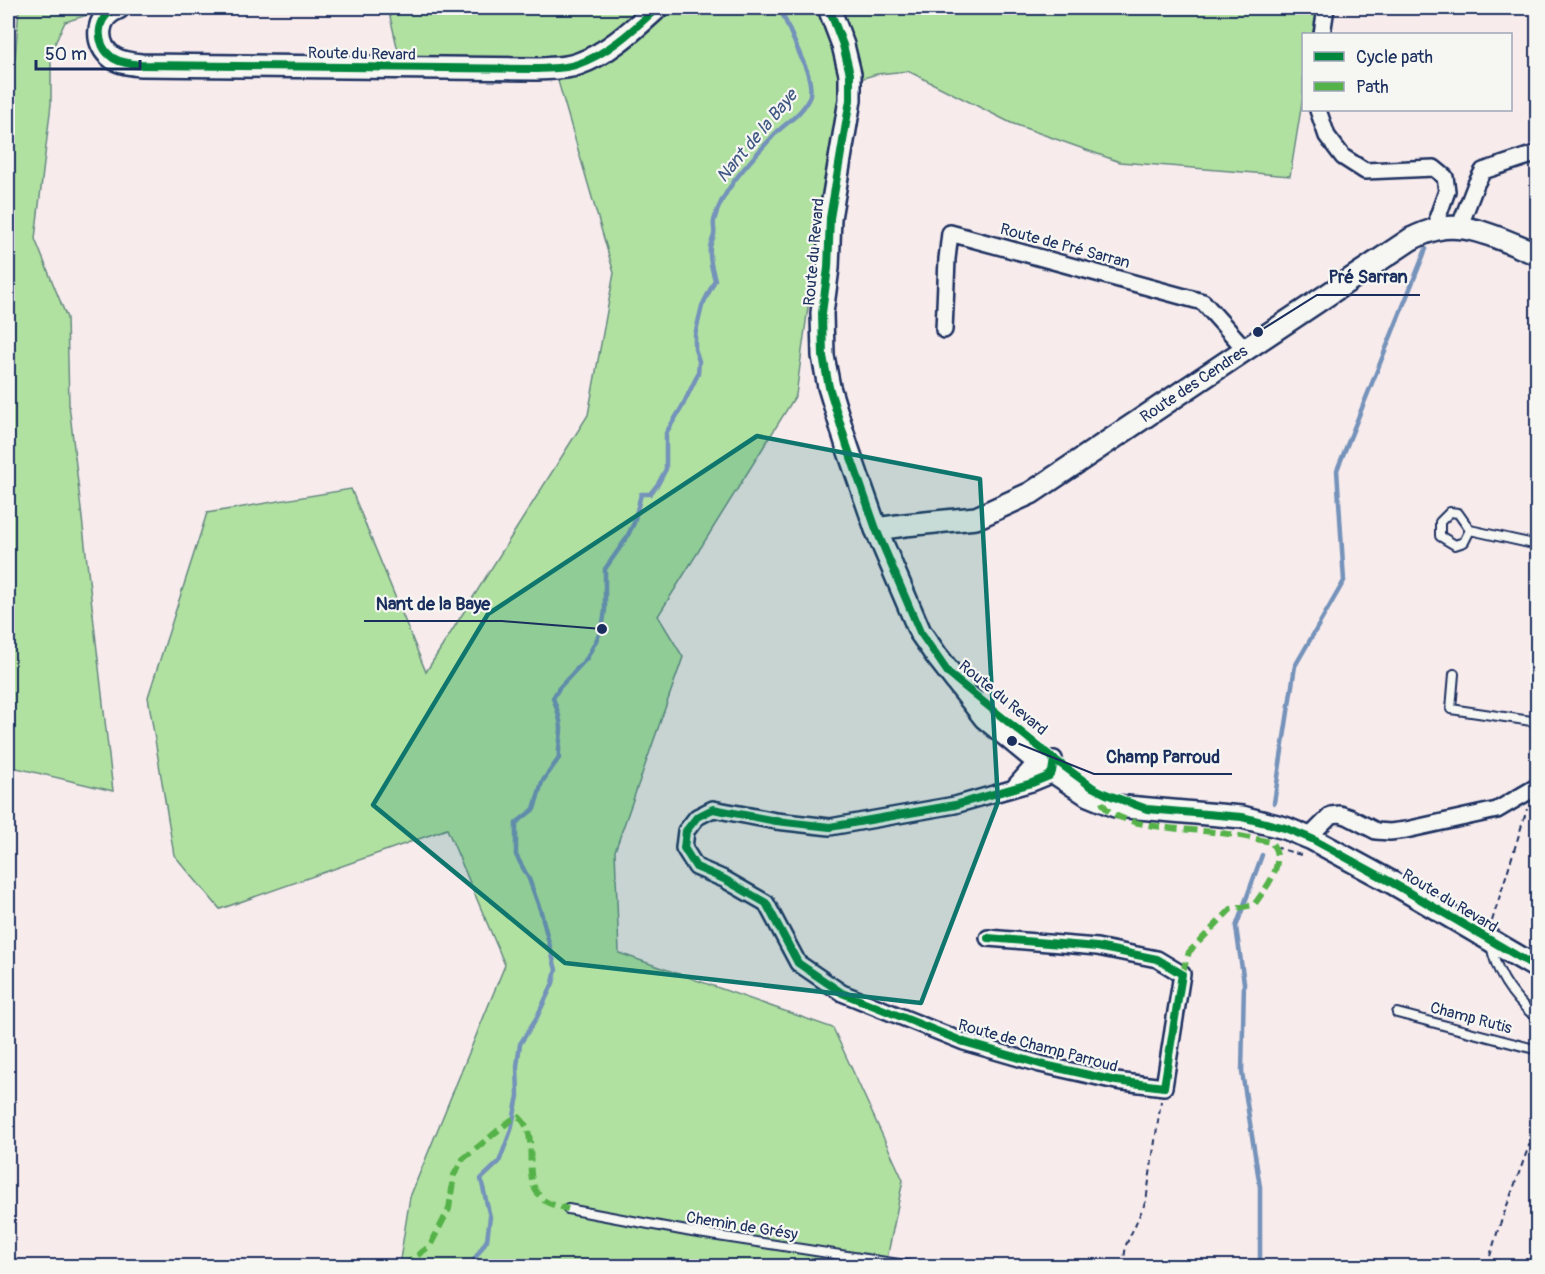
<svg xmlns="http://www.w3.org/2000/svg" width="1545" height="1274" viewBox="0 0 1545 1274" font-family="Pangolin,sans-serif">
  <rect width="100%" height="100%" fill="#f7ebec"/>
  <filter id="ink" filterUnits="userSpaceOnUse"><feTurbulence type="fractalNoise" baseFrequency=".0167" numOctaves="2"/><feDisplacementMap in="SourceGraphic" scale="12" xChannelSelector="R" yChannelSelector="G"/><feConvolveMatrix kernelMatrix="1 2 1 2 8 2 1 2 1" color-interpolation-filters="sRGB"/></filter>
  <g filter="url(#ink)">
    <g fill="#b1e1a1" stroke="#668880" stroke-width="1.5">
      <path d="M19,8H91L93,13L65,22L51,52V104L35,239L67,318L69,404L113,791L8,766V61L15,59Z"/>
      <path d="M388,8H1318L1314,34H1304L1303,96L1290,176L1120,162L1011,123L908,71L877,74L853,81L829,153L796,395L658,616L683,657L615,851L619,953L833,1028L903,1180L887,1259L884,1266H399L410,1197L505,965L447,829L220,909L174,855L148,697L207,513L351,489L426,672L588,415L614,273L556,74L403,72Z"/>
    </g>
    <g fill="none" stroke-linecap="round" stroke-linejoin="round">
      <g stroke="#7492ba" stroke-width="4.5">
        <path d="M1274,803L1295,666L1344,581L1337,470L1426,249"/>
        <path d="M470,1266L487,1240L490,1217L481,1179L499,1162L511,1130L518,1096L517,1066L520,1044L537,1017L553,983L556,970L541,912L529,879L516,855V823L534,809L542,782L559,758C558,747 561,738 561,728C560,717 557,708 553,698L559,688L587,658L602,629L605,610V569L626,539L634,523L641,494H650L658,484L666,469V433L682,407L698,374L699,361L695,349V335L702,306L715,280C712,270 709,259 710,248C710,244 713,240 714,235C715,230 713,226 714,221C721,190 753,158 774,135C784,124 800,116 807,102C813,93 810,81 807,71L780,8"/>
        <path d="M1260,1266V1187L1242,1072L1244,983L1236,927L1262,855"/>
      </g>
      <g stroke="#1b2f5e" stroke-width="12">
        <g id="lane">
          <path d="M1470,530L1464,542L1455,545L1440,536V522L1450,512L1458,513L1470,530L1538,545"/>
          <path d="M1454,674L1451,709L1538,722"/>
          <path d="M1491,944C1496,975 1514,999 1538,1019"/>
          <path d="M1397,1013L1538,1050"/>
          <path d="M568,1209L692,1232L912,1266"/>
        </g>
      </g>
      <g stroke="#1b2f5e" stroke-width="20">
        <g id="street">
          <path d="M1322,34L1326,8"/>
          <path d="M1318,110L1327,136L1343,157L1365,171L1434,168L1445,177L1447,191L1438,216V228"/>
          <path d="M1459,228L1476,184L1483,171L1538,153"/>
          <path d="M944,330L947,259L950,233L1203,302L1246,350"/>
          <path d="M1312,839L1315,831L1331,815L1340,814L1349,817L1376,831L1390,832L1406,830L1497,810L1538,786"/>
          <path d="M988,938L1097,947L1157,959L1182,974L1164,1087L1116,1081L1040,1064L964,1042L842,993L798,963L766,903L724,879L696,867L684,848L686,831L697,817L713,809L776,821L830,827L955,805L1032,783L1049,776L1052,772L1054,759L1037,761L1015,786"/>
        </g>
      </g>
      <g stroke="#1b2f5e" stroke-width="26">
        <g id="secondary">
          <path d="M118,8C95,16 94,45 113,58C121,63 131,64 141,65L537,69C550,68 566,69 578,64C608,54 635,28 657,8"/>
          <path d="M829,8L843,45L850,74V100L830,218L828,268L822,313L823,356L829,387L847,446L876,529L920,632L936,655L985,718L1037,761L1088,795L1115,806L1242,817L1285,828L1312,839L1391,882L1538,968"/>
          <path id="s1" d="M876,529L905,525L976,518L1031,493L1411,239C1419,235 1429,231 1437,229C1470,221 1508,243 1538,254"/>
        </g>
      </g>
      <g stroke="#1b2f5e" stroke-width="2" stroke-dasharray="6 4.5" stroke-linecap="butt">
        <path d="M1275,847L1304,856"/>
        <path d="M1492,921L1527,809"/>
        <path d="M1123,1266L1126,1245L1146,1201L1161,1101"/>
        <path d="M1487,1266L1498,1230L1530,1143"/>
      </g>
      <use href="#lane" stroke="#f6f6f2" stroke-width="8"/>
      <use href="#street" stroke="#f6f6f2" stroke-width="15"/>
      <use href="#secondary" stroke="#f6f6f2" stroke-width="21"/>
      <g stroke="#55b248" stroke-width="6" stroke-dasharray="12 6" stroke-linecap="butt">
        <path d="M1102,802C1112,829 1195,829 1221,833C1238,835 1255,839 1271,842C1288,863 1266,887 1254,905L1231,909L1189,952L1182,974"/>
        <path d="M403,1266L430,1246L449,1209L454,1175L463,1159L511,1120L519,1117C543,1137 517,1181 545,1201C551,1205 561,1207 568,1209"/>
      </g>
      <g stroke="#f6f6f2" stroke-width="11">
        <g id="cycleway">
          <path d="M118,8C95,16 94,45 113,58C121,63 131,64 141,65L537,69C550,68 566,69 578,64C608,54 635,28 657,8"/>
          <path d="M829,8L843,45L850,74V100L830,218L828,268L822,313L823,356L829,387L847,446L876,529L920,632L936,655L949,674L992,709L1054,759L1092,787L1106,794L1147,809L1242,817L1285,828L1312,839L1391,882L1538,968"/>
          <path d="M988,938L1097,947L1157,959L1182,974L1164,1087L1116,1081L1040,1064L964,1042L842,993L798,963L766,903L724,879L696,867L684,848L686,831L697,817L713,809L776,821L830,827L955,805L1032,783L1049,776L1052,772L1054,759"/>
        </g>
      </g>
      <use href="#cycleway" stroke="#00873e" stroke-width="8"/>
    </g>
  </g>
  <path fill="#0f766e" fill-opacity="0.2" stroke="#0f766e" stroke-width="4.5" stroke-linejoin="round" d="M757,436L980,479L998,802L921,1003L565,963L373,805L488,614Z"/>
  <g text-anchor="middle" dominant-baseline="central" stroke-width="4.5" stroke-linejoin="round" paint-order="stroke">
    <g font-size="16" fill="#1b2f5e" stroke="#f6f6f2">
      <text transform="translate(362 54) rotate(1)">Route du Revard</text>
      <text transform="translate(1065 246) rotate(15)">Route de Pré Sarran</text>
      <text transform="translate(814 252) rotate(-85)">Route du Revard</text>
      <text stroke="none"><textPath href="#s1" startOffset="357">Route des Cendres</textPath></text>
      <text transform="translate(1003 698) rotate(39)">Route du Revard</text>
      <text transform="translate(1450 901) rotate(31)">Route du Revard</text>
      <text transform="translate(1471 1018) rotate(15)">Champ Rutis</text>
      <text transform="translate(1038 1046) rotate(15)">Route de Champ Parroud</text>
      <text transform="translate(742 1226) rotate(9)">Chemin de Grésy</text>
    </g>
    <g font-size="18" font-style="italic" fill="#405884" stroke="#f6f6f2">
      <text transform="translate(757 136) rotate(-50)">Nant de la Baye</text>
    </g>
  </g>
  <path fill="none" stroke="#1b2f5e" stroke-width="2" d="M1258 332L1317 295H1420M602 629L502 621H364M1012 741L1094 774H1232"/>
  <g fill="#1b2f5e" stroke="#f6f6f2" stroke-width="2">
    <circle cx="1258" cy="332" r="6"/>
    <circle cx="602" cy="629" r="6"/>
    <circle cx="1012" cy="741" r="6"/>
  </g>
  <g font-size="18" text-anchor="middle" font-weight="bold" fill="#1b2f5e" stroke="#f6f6f2" stroke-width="4.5" stroke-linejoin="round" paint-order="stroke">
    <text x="1368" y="283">Pré Sarran</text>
    <text x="433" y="610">Nant de la Baye</text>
    <text x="1163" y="763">Champ Parroud</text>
  </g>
  <rect width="1545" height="1274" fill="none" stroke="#f6f6f2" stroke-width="30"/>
  <rect x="15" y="15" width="1515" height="1244" fill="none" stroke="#1b2f5e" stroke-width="2" filter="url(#ink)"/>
  <rect x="1302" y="33" width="210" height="78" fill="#f6f6f2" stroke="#9ea6b7" stroke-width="1.5"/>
  <rect x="1314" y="52" width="30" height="9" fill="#00873e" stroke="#9ea6b7" stroke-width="1.5"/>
  <text x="1356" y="63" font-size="18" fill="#1b2f5e">Cycle path</text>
  <rect x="1314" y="82" width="30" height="9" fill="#55b248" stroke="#9ea6b7" stroke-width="1.5"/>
  <text x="1356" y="93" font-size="18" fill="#1b2f5e">Path</text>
  <path d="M36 60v9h104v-9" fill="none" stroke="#1b2f5e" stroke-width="3"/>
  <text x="45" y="60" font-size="18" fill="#1b2f5e" stroke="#f6f6f2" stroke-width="4.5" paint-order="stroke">50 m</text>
</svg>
